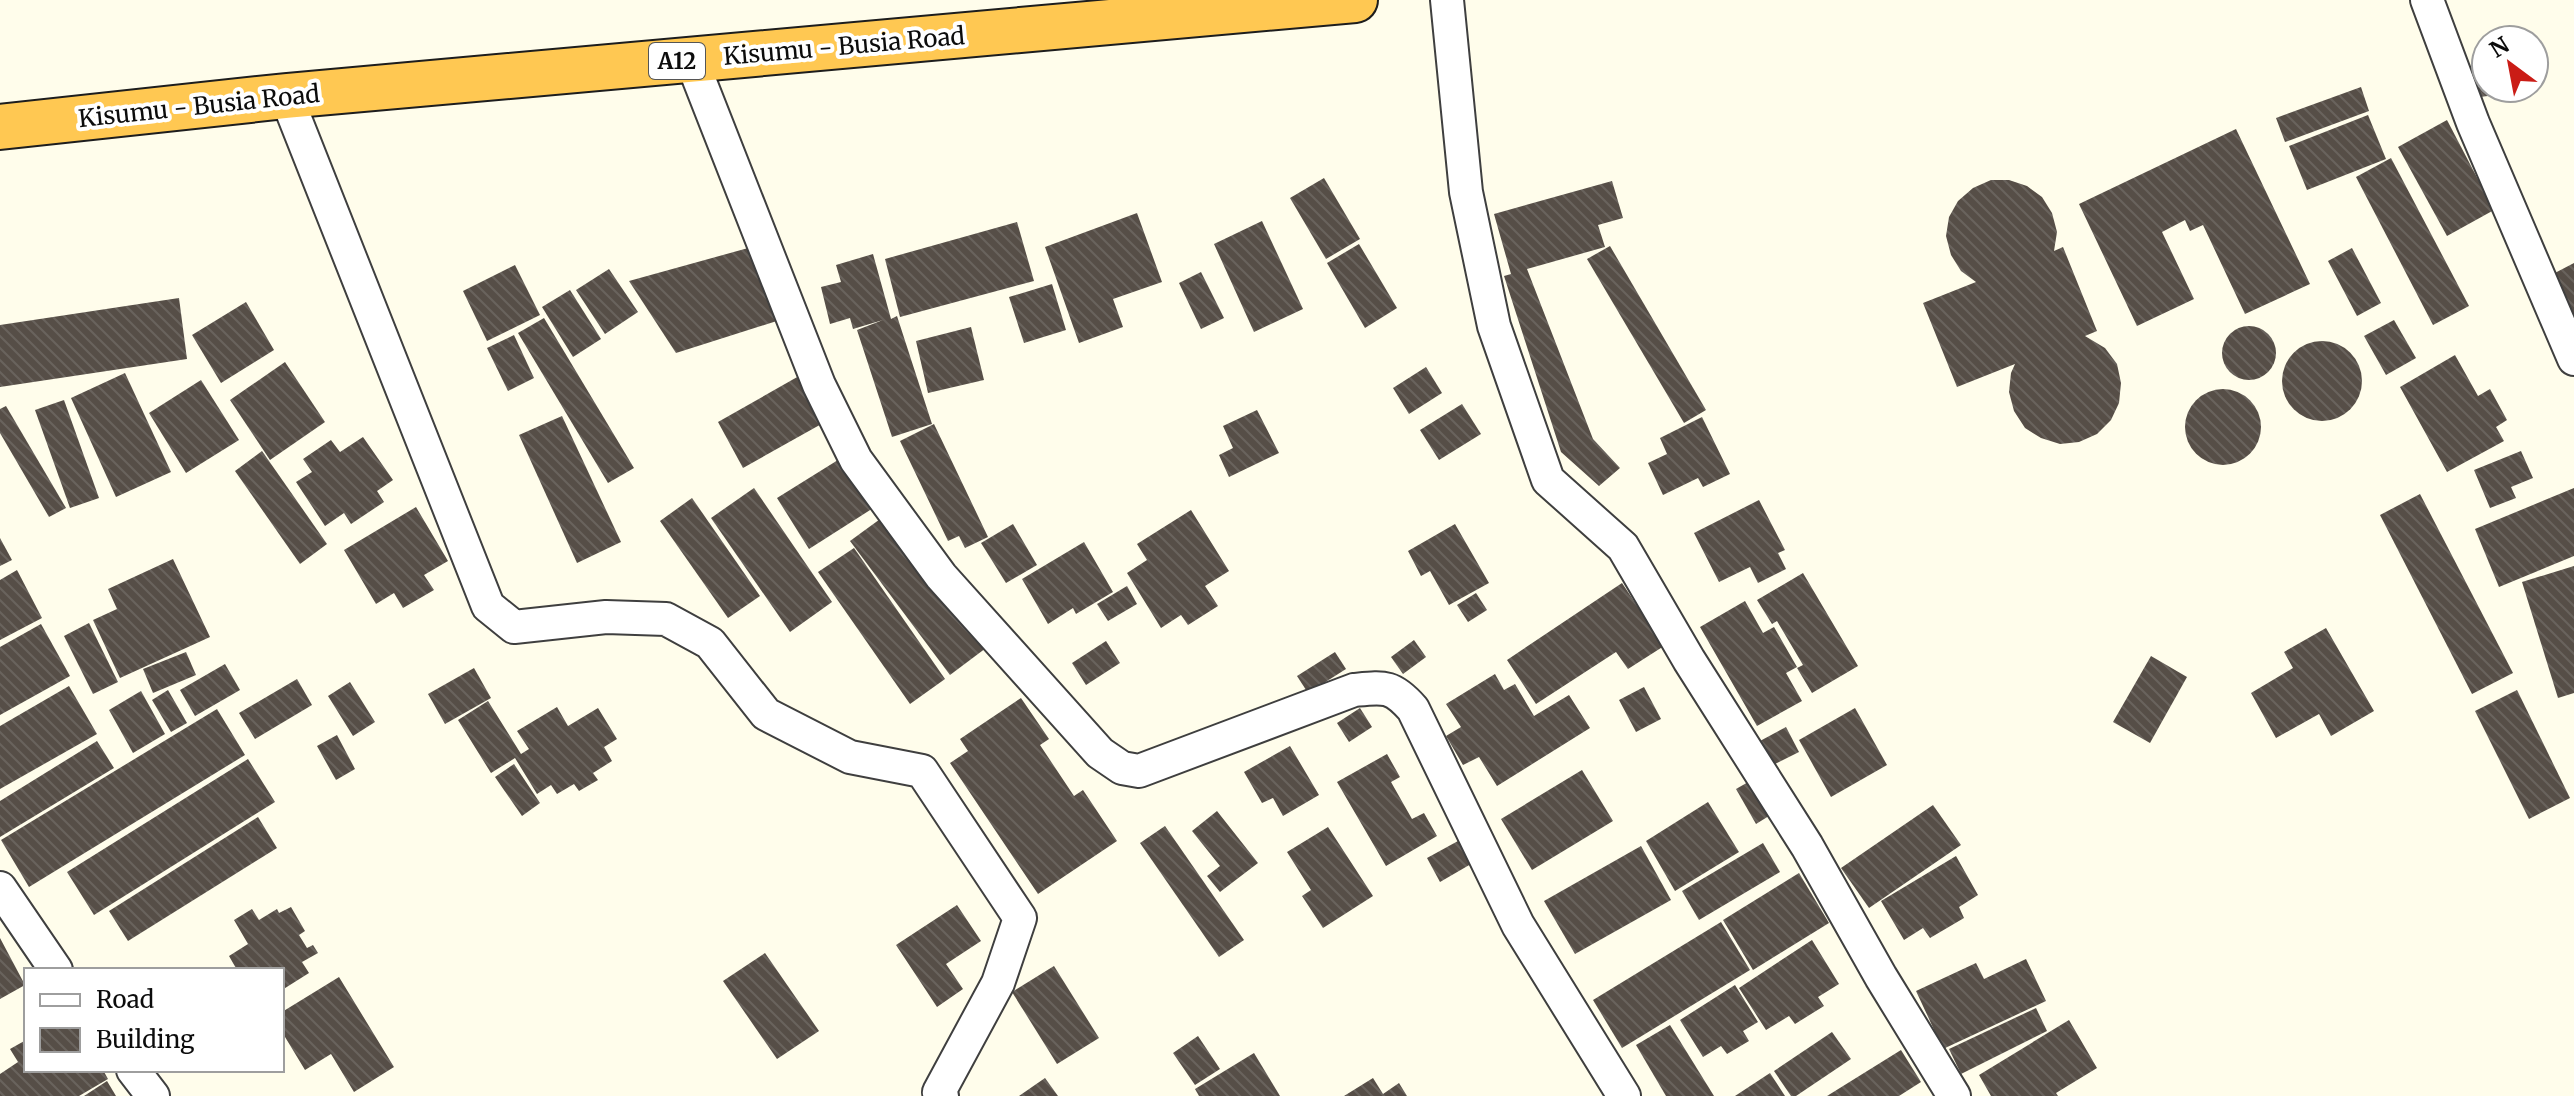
<svg xmlns="http://www.w3.org/2000/svg" width="2574" height="1096" viewBox="0 0 2574 1096" font-family="Merriweather,serif">
  <defs>
    <pattern id="building-back-hatch" width="6" height="6" patternUnits="userSpaceOnUse" patternTransform="scale(2)"><rect width="6" height="6" fill="#564e47"/><path d="M-1 5l2 2M0 0l6 6M5-1l2 2" fill="none" stroke="#69635d"/></pattern>
  </defs>
  <rect width="100%" height="100%" fill="#fffdeb"/>
  <g fill="url(#building-back-hatch)">
    <path d="M2486,80V88H2519V92L2480,97L2478,81Z"/>
    <path d="M2361,87L2369,111L2285,142L2276,118Z"/>
    <path d="M2368,115L2386,159L2307,190L2289,146Z"/>
    <path d="M2447,120L2494,210L2447,236L2398,147Z"/>
    <path d="M2236,129L2310,284L2245,314L2203,225L2190,231L2185,220L2162,232L2194,299L2137,326L2079,204Z"/>
    <path d="M2391,158L2469,306L2433,325L2356,177Z"/>
    <path d="M1324,178L1360,239L1326,259L1290,198Z"/>
    <path d="M1991,180H2009L2027,186L2042,197L2052,213L2057,232L2054,251L2063,247L2097,331L2085,336L2105,348L2117,364L2121,383L2119,403L2111,420L2097,434L2079,442L2060,444L2041,438L2025,428L2014,411L2009,392L2011,373L2015,364L1957,387L1923,303L1976,282L1961,271L1951,255L1946,236L1949,217L1958,201L1973,188Z"/>
    <path d="M1612,181L1623,218L1598,225L1605,247L1527,269L1593,439L1620,468L1599,486L1561,452L1504,276L1511,274L1494,214Z"/>
    <path d="M1137,213L1162,282L1113,299L1123,327L1079,343L1045,247Z"/>
    <path d="M1262,221L1303,309L1254,332L1214,244Z"/>
    <path d="M1017,222L1034,281L900,317L885,259Z"/>
    <path d="M1359,244L1397,308L1365,328L1327,263Z"/>
    <path d="M759,245L783,319L676,353L629,281Z"/>
    <path d="M1610,246L1706,410L1684,423L1587,259Z"/>
    <path d="M2352,248L2381,303L2357,316L2328,261Z"/>
    <path d="M873,254L891,319L897,316L932,424L892,437L857,330L883,320L853,329L850,318L830,324L821,287L841,282L836,265Z"/>
    <path d="M2574,263V320L2551,275Z"/>
    <path d="M515,265L540,315L487,341L463,291Z"/>
    <path d="M609,269L638,312L605,334L576,290Z"/>
    <path d="M1201,272L1224,318L1201,329L1179,283Z"/>
    <path d="M1052,284L1066,330L1024,343L1009,297Z"/>
    <path d="M570,290L601,339L573,357L542,307Z"/>
    <path d="M179,298L187,359L0,387V325Z"/>
    <path d="M246,302L274,350L221,383L192,335Z"/>
    <path d="M544,318L634,468L608,483L518,333Z"/>
    <path d="M2394,320L2416,358L2386,375L2364,336Z"/>
    <circle cx="2249" cy="353" r="27"/>
    <path d="M971,327L984,380L928,393L916,341Z"/>
    <path d="M514,335L534,378L508,391L487,348Z"/>
    <circle cx="2322" cy="381" r="40"/>
    <path d="M2455,355L2478,396L2490,389L2507,420L2496,427L2504,441L2447,472L2400,387Z"/>
    <path d="M285,362L325,422L270,460L230,400Z"/>
    <path d="M1426,367L1442,393L1409,414L1393,388Z"/>
    <path d="M125,373L171,472L116,497L71,398Z"/>
    <path d="M799,376L825,422L743,468L718,422Z"/>
    <path d="M201,380L239,440L186,473L149,413Z"/>
    <circle cx="2223" cy="427" r="38"/>
    <path d="M64,400L99,498L70,508L35,410Z"/>
    <path d="M1462,404L1481,434L1439,460L1420,430Z"/>
    <path d="M6,406L66,508L49,517L0,433V409Z"/>
    <path d="M1257,410L1279,453L1229,477L1219,455L1233,448L1223,426Z"/>
    <path d="M562,416L621,542L577,563L519,435Z"/>
    <path d="M1702,417L1730,474L1703,487L1698,478L1663,495L1648,463L1667,454L1660,438Z"/>
    <path d="M934,424L988,537L965,548L959,536L948,541L900,441Z"/>
    <path d="M363,437L393,480L377,491L384,502L351,524L344,513L325,526L296,482L312,472L303,459L331,440L340,452Z"/>
    <path d="M262,451L327,544L300,564L235,471Z"/>
    <path d="M2521,451L2533,478L2511,487L2516,498L2490,508L2474,470Z"/>
    <path d="M846,455L878,505L809,549L777,498Z"/>
    <path d="M754,488L832,602L790,632L711,518Z"/>
    <path d="M2574,488V556L2499,587L2475,529Z"/>
    <path d="M2420,494L2513,673L2472,694L2380,515Z"/>
    <path d="M692,498L760,596L728,618L660,521Z"/>
    <path d="M1759,500L1785,550L1778,553L1786,569L1758,583L1750,567L1719,582L1694,533Z"/>
    <path d="M416,507L448,561L424,575L434,590L403,608L394,593L376,604L344,550Z"/>
    <path d="M1191,510L1229,571L1205,586L1218,606L1188,625L1181,615L1161,628L1127,573L1147,560L1137,544Z"/>
    <path d="M887,514L986,648L950,675L850,541Z"/>
    <path d="M1013,524L1037,565L1006,583L981,543Z"/>
    <path d="M1455,524L1489,583L1449,605L1430,571L1421,576L1408,551Z"/>
    <path d="M0,538L12,560L0,566Z"/>
    <path d="M1084,542L1113,592L1076,614L1073,608L1048,624L1022,579Z"/>
    <path d="M854,548L945,679L910,704L818,572Z"/>
    <path d="M173,559L210,637L120,678L93,620L117,609L108,589Z"/>
    <path d="M2574,566V693L2558,698L2522,582Z"/>
    <path d="M17,570L42,618L0,640V580Z"/>
    <path d="M1803,573L1858,666L1812,693L1797,668L1803,665L1777,621L1772,624L1757,600Z"/>
    <path d="M1622,583L1664,646L1628,669L1616,652L1536,704L1507,660Z"/>
    <path d="M1127,586L1137,604L1108,621L1097,604Z"/>
    <path d="M1476,593L1487,610L1468,622L1457,605Z"/>
    <path d="M1745,601L1763,633L1774,627L1797,667L1786,673L1802,701L1757,726L1700,627Z"/>
    <path d="M89,623L118,682L93,694L64,636Z"/>
    <path d="M41,624L70,676L0,715V647Z"/>
    <path d="M2326,628L2374,711L2331,736L2319,714L2276,738L2251,693L2293,668L2284,652Z"/>
    <path d="M1414,640L1426,657L1403,674L1391,657Z"/>
    <path d="M1106,641L1120,663L1086,685L1072,663Z"/>
    <path d="M186,652L196,675L153,693L143,669Z"/>
    <path d="M1335,652L1346,669L1308,693L1297,676Z"/>
    <path d="M2151,656L2187,677L2150,743L2113,722Z"/>
    <path d="M225,664L240,690L195,716L180,690Z"/>
    <path d="M474,668L491,698L445,724L428,694Z"/>
    <path d="M1495,674L1504,690L1515,684L1534,716L1569,695L1590,728L1497,786L1479,757L1463,765L1446,736L1461,727L1446,704Z"/>
    <path d="M297,679L312,705L255,739L239,713Z"/>
    <path d="M350,682L375,722L353,736L328,696Z"/>
    <path d="M69,686L97,734L0,789V726Z"/>
    <path d="M1644,687L1661,719L1636,732L1619,700Z"/>
    <path d="M168,690L187,723L171,732L152,700Z"/>
    <path d="M2517,690L2570,798L2529,819L2475,711Z"/>
    <path d="M141,691L165,734L133,753L109,710Z"/>
    <path d="M1021,698L1049,739L1040,745L1074,796L1083,790L1117,841L1038,894L950,763L968,751L960,739Z"/>
    <path d="M488,701L521,754L529,749L517,731L557,707L568,726L598,708L617,739L604,747L612,761L593,773L598,780L579,791L574,784L557,794L551,785L537,794L515,758L491,773L458,720Z"/>
    <path d="M1360,708L1372,727L1349,742L1337,723Z"/>
    <path d="M1855,708L1887,765L1831,797L1799,740Z"/>
    <path d="M217,709L245,755L29,887L1,840Z"/>
    <path d="M1786,727L1799,752L1773,765L1760,741Z"/>
    <path d="M337,735L355,769L336,780L317,746Z"/>
    <path d="M97,741L114,768L0,837V801Z"/>
    <path d="M1290,746L1319,795L1283,816L1273,798L1262,803L1244,772Z"/>
    <path d="M1387,754L1400,777L1391,782L1412,819L1424,813L1437,836L1386,866L1337,782Z"/>
    <path d="M248,759L275,802L94,915L67,872Z"/>
    <path d="M514,764L540,803L522,816L495,777Z"/>
    <path d="M1582,770L1613,821L1532,870L1501,819Z"/>
    <path d="M1757,777L1777,811L1756,824L1736,789Z"/>
    <path d="M1708,802L1739,852L1675,891L1646,841Z"/>
    <path d="M1933,805L1961,845L1869,908L1841,868Z"/>
    <path d="M1217,811L1258,863L1220,892L1207,876L1220,866L1192,831Z"/>
    <path d="M258,817L277,848L128,941L109,911Z"/>
    <path d="M1165,826L1244,940L1219,957L1140,843Z"/>
    <path d="M1328,827L1373,896L1323,928L1302,896L1311,890L1287,852Z"/>
    <path d="M1458,841L1471,864L1440,882L1427,858Z"/>
    <path d="M1763,843L1780,872L1699,920L1682,891Z"/>
    <path d="M1641,846L1671,900L1575,954L1544,901Z"/>
    <path d="M1956,856L1978,895L1959,907L1964,918L1930,938L1923,928L1904,940L1881,901Z"/>
    <path d="M1799,873L1829,923L1753,970L1723,920Z"/>
    <path d="M957,905L981,941L946,964L963,989L937,1007L896,945Z"/>
    <path d="M291,907L305,931L299,935L307,948L313,945L318,953L302,962L309,973L282,990V970H237L229,956L248,944L234,920L252,909L259,920L277,909L279,913Z"/>
    <path d="M1721,922L1750,970L1622,1048L1593,1000Z"/>
    <path d="M0,938L25,985L0,999Z"/>
    <path d="M1812,940L1839,984L1818,997L1824,1006L1795,1024L1789,1016L1766,1030L1739,988Z"/>
    <path d="M765,953L819,1031L777,1059L723,981Z"/>
    <path d="M2026,959L2046,1001L1943,1049L1916,991L1976,963L1984,979Z"/>
    <path d="M1054,966L1099,1038L1057,1064L1012,992Z"/>
    <path d="M339,977L394,1067L354,1092L331,1054L305,1070L282,1032V1012Z"/>
    <path d="M1735,985L1758,1022L1743,1031L1749,1041L1727,1054L1721,1046L1703,1057L1680,1020Z"/>
    <path d="M2036,1008L2047,1031L1961,1074L1949,1049Z"/>
    <path d="M2069,1020L2097,1068L2056,1093L2058,1096H1991L1979,1075Z"/>
    <path d="M1670,1025L1714,1096H1666L1636,1045Z"/>
    <path d="M1832,1032L1851,1059L1796,1096H1791L1774,1071Z"/>
    <path d="M1198,1036L1220,1069L1195,1085L1173,1053Z"/>
    <path d="M26,1040V1070H103L108,1079L79,1096H0V1074L18,1062L10,1049Z"/>
    <path d="M1901,1050L1921,1082L1899,1096H1827Z"/>
    <path d="M1254,1053L1280,1096H1199L1195,1089Z"/>
    <path d="M1770,1073L1785,1096H1735Z"/>
    <path d="M1045,1078L1058,1096H1019Z"/>
    <path d="M1373,1078L1383,1094L1399,1083L1407,1096H1344Z"/>
    <path d="M107,1081L116,1096H84Z"/>
  </g>
  <g fill="none" stroke-linecap="round" stroke-linejoin="round">
    <g stroke="#3f3f3f" stroke-width="36">
      <g id="minor">
        <path d="M1447,0L1466,192L1494,326L1548,480L1623,547L1689,660L1807,846L1881,977L1954,1096"/>
        <path d="M2427,0L2473,123L2574,359"/>
        <path d="M691,59L819,385L856,460L941,576L1100,753L1122,768L1139,771L1354,690C1384,687 1392,685 1413,709L1518,925L1624,1096"/>
        <path d="M286,96L488,606L514,627L606,617L666,619L710,643L766,714L850,757L922,771L1020,918L998,983L939,1092L942,1096"/>
        <path d="M0,888L56,970"/>
        <path d="M133,1070L153,1096"/>
      </g>
    </g>
    <g stroke="#1d1d1d" stroke-width="48">
      <path id="trunk" d="M0,127L286,96L1355,0"/>
    </g>
    <use href="#minor" stroke="#fff" stroke-width="32"/>
    <use href="#trunk" stroke="#ffc852" stroke-width="44"/>
  </g>
  <g text-anchor="middle" dominant-baseline="central" stroke-width="8" stroke-linejoin="round" paint-order="stroke">
    <rect fill="#fff" stroke="#555" stroke-width="2" x="649" y="43" width="56" height="36" rx="6"/>
    <g font-size="22" font-weight="bold" fill="#0c0c0c">
      <text x="677" y="61">A12</text>
    </g>
    <g font-size="24" fill="#0c0c0c" stroke="#fff">
      <text transform="translate(844 46) rotate(-5)">Kisumu - Busia Road</text>
      <text transform="translate(199 106) rotate(-6)">Kisumu - Busia Road</text>
    </g>
  </g>
  <rect x="24" y="968" width="260" height="104" fill="#ffffff" stroke="#9e9e9e" stroke-width="2"/>
  <rect x="40" y="994" width="40" height="12" fill="#ffffff" stroke="#9e9e9e" stroke-width="2"/>
  <text x="96" y="1008" font-size="24" fill="#0c0c0c">Road</text>
  <rect x="40" y="1028" width="40" height="24" fill="url(#building-back-hatch)" stroke="#9e9e9e" stroke-width="2"/>
  <text x="96" y="1048" font-size="24" fill="#0c0c0c">Building</text>
  <g transform="translate(2510 64) rotate(328)"><circle r="38" fill="#ffffff" stroke="#9e9e9e" stroke-width="2"/>
  <path d="M0-6L14 30L0 20L-14 30Z" fill="#ca1c16"/>
  <text y="-12" font-size="22" font-weight="bold" text-anchor="middle" fill="#0c0c0c">N</text>
  </g>
</svg>
